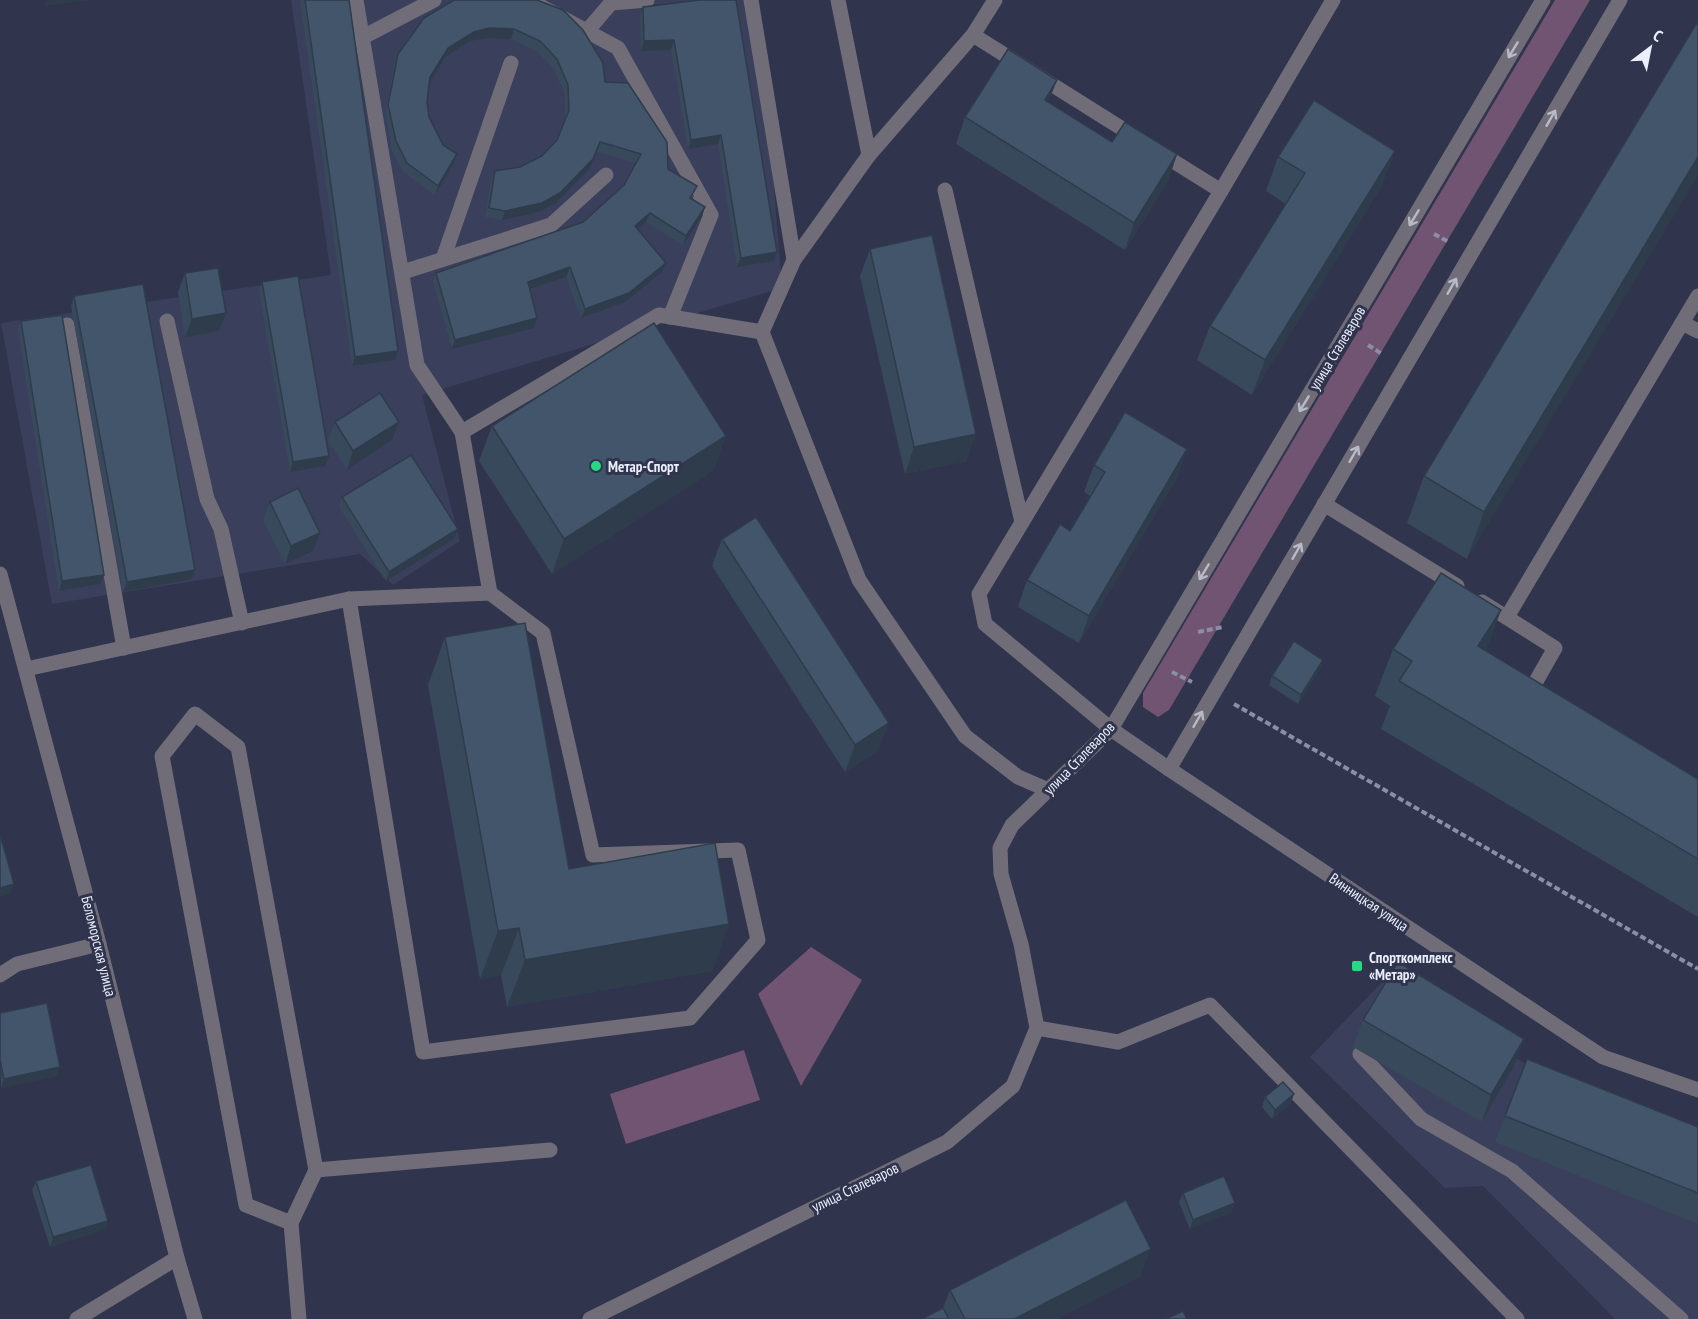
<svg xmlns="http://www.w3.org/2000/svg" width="1698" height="1319" viewBox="0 0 1698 1319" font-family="'PT Sans Narrow',sans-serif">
  <rect width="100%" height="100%" fill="#30344c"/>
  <g fill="#3a3f5c">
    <path d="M291,0H759L782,288L422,395L460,541L393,585L360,554L52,604L1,323L331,275Z"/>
    <path d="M1386,978L1540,1073L1698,1145V1319H1615L1483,1186L1445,1188L1310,1057Z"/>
  </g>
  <g fill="#715472">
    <path d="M1555,0H1590L1169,710L1158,717L1143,707V693Z"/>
    <path d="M811,947L862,980L801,1086L758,994Z"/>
    <path d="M744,1050L760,1100L626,1144L610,1094Z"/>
  </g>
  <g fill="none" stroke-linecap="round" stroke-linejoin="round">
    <g stroke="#8b8fa3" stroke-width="4" stroke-dasharray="6 3" stroke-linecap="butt">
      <path d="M1434,234L1449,242"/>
      <path d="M1368,345L1382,354"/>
      <path d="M1198,632L1223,627"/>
      <path d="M1172,672L1192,682"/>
      <path d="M1234,704L1698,969"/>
    </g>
    <g stroke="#706d79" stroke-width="15">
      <path d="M356,0L417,365L462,432"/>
      <path d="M529,0L618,48L711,215L670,317"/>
      <path d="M751,0L794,260"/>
      <path d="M838,0L869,155"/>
      <path d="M1333,0L1221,191L979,594L985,624L1111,729L1169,769L1603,1057L1698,1090"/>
      <path d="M587,31L611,3L647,0"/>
      <path d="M973,35L1137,138"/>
      <path d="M361,38L434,0"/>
      <path d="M1157,151L1221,191"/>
      <path d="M945,190L1022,522"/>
      <path d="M443,259L511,63"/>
      <path d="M403,272L551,225L606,175"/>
      <path d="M167,321L207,499L221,529L242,623"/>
      <path d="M1682,323L1698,331"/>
      <path d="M67,325L124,648"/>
      <path d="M762,332L794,260L869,155L973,35L995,0"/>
      <path d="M1324,504L1457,586"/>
      <path d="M0,574L99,944L177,1258L195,1319"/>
      <path d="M349,599L423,1052L690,1018L758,940L738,850L593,855L543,633L490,593"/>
      <path d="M1482,602L1555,648L1526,699"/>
      <path d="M1507,617L1698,296"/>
      <path d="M26,669L349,599L490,593L462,432L659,315L762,332L859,580L965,736L1018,777L1048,790"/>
      <path d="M1169,769L1620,0"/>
      <path d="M0,975L17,964L99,944"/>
      <path d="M1037,1028L1118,1042L1210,1005L1517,1319"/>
      <path d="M1360,1054L1421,1119L1512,1171L1681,1319"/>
      <path d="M316,1170L550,1150"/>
      <path d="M291,1223L316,1170L238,747L195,714L162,756L246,1205L291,1223L299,1319"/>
      <path d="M77,1319L177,1258"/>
      <path d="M590,1319L947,1142L1013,1086L1037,1028L1021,944L1001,874L1000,848L1012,825L1111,729L1543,0"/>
    </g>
  </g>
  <g fill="#39495c">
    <path d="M300,0H349L398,351L395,360L352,366Z"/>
    <path d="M537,0L605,82L668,169L694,196L692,199L705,207L702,216L683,245L646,222L638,230L666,263L662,272L625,302L581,318L566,277L529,290L534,328L452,349L433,282L436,273L583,222L624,185L636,163L597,152L590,168L557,202L539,212L502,220L485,217L491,180L495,171L520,167L542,156L557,140L565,119V94L553,68L536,51L511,39L486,38L470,41L445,57L429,82L427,102L429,117L443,145L457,154L454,163L435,195L403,172L392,151L385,114L394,64L398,54Z"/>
    <path d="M700,0L774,261L737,267L718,144L688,149L671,50L641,51L640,17L643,7Z"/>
    <path d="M1698,21L1467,559L1407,523L1424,476Z"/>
    <path d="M965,117L1112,142L1177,154L1168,181L1125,250L956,144Z"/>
    <path d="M1278,157L1382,186L1252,395L1197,360L1210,326L1286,204L1266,191Z"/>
    <path d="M870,249L967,461L905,474L860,276Z"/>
    <path d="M185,273L226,313L219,331L185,337L178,292Z"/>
    <path d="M262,282L329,456L325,466L290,472L259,291Z"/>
    <path d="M74,296L195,570L192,579L123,592L71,306Z"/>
    <path d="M21,321L100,584L59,591L18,331Z"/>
    <path d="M335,422L392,440L347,470L328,441Z"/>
    <path d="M492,426L726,436L713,471L552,574L479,461Z"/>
    <path d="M1094,465L1178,476L1079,643L1018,607L1027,580L1070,531L1090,496L1084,492Z"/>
    <path d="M342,497L458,529L454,539L386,581L339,507Z"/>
    <path d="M270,502L320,533L313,551L285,564L263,520Z"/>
    <path d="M722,539L879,750L845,772L712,566Z"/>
    <path d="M445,637L569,869L729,924L712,971L507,1007L501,975L480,979L428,685Z"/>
    <path d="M1393,649L1486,651L1698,779V917L1381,729L1390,706L1375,696Z"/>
    <path d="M1323,660L1320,669L1298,704L1269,685L1272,676Z"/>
    <path d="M0,1013L57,1076L1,1088Z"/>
    <path d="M1363,1020L1514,1066L1482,1122L1353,1047Z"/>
    <path d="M1265,1097L1291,1103L1272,1119L1262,1107Z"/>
    <path d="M1505,1116L1698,1127V1224L1495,1142Z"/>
    <path d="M36,1181L108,1221L104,1230L50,1247L32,1190Z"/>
    <path d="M1183,1193L1232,1212L1190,1229L1179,1202Z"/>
    <path d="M1141,1276L1056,1319H922L943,1308L950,1290Z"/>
  </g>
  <g fill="#2e3c4b">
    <path d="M47,0H94L45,6Z"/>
    <path d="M489,28L514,29L511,39L486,38L470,41L445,57L427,87L430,77L448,48L474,32Z"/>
    <path d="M674,40L671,50L641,51L644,41Z"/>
    <path d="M1057,80L1047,106L1045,100Z"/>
    <path d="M721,135L718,144L688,149L691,140Z"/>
    <path d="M600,142L590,168L557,202L539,212L502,220L505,211Z"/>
    <path d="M1395,151L1382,186L1252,395L1265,360Z"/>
    <path d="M457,154L454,163L435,195L438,186Z"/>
    <path d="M1177,154L1168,181L1125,250L1134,223Z"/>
    <path d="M1698,157V176L1467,559L1484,512Z"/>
    <path d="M705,207L702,216L683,245L686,236Z"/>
    <path d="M650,213L646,222L632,236L635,226Z"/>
    <path d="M777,252L774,261L737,267L741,258Z"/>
    <path d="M666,263L662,272L625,302L581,318L585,309Z"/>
    <path d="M570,267L566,277L524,291L528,282Z"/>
    <path d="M226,313L219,331L185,337L192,319Z"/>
    <path d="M537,318L534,328L452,349L455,340Z"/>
    <path d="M398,351L395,360L352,366L355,357Z"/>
    <path d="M399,422L392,440L347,470L353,451Z"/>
    <path d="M976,434L967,461L905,474L914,447Z"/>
    <path d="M726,436L713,471L552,574L564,539Z"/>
    <path d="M1187,449L1178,476L1079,643L1089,616Z"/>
    <path d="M329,456L325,466L290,472L293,462Z"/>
    <path d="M458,529L454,539L386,581L389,572Z"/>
    <path d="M320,533L313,551L285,564L291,546Z"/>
    <path d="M195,570L192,579L123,592L127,582Z"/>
    <path d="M104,575L100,584L59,591L62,581Z"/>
    <path d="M1501,610L1484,658L1478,646Z"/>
    <path d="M1323,660L1320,669L1298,704L1301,695Z"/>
    <path d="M889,723L879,750L845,772L855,745Z"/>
    <path d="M14,884L11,894L0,897V888Z"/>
    <path d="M729,924L712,971L507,1007L525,960Z"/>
    <path d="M519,928L501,975L480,979L498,931Z"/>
    <path d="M1524,1039L1514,1066L1482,1122L1491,1095Z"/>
    <path d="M60,1067L57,1076L1,1088L4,1079Z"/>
    <path d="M1294,1094L1291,1103L1272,1119L1275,1110Z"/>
    <path d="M1235,1203L1232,1212L1190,1229L1193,1220Z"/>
    <path d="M108,1221L104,1230L50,1247L53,1237Z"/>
    <path d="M1151,1249L1141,1276L1056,1319H1014Z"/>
  </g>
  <g fill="#42556b" stroke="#2e3c4b" stroke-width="1.5">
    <path d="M305,0H349L398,351L355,357Z"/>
    <path d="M454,0H537L563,10L583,30L603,63L605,82L628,83L667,142L668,169L697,186L690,198L705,207L686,236L650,213L635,226L666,263L629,293L585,309L570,267L528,282L537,318L455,340L436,273L583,222L624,185L641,154L600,142L593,159L560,193L542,203L505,211L489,208L495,171L520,167L542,156L557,140L569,110L568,85L557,59L540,41L514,29L489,28L474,32L448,48L430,77L427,102L429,117L443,145L457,154L438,186L407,163L396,141L388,105L398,54L424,18Z"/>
    <path d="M700,0H736L777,252L741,258L721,135L691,140L674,40L644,41L643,7Z"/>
    <path d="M1698,21V157L1484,512L1424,476Z"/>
    <path d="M1008,49L1057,80L1045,100L1112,142L1125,122L1177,154L1134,223L965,117Z"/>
    <path d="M1314,100L1395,151L1265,360L1210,326L1305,173L1278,157Z"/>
    <path d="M932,235L976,434L914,447L870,249Z"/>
    <path d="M218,268L226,313L192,319L185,273Z"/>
    <path d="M298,276L329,456L293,462L262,282Z"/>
    <path d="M143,284L195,570L127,582L74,296Z"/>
    <path d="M62,315L104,575L62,581L21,321Z"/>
    <path d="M654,323L726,436L564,539L492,426Z"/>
    <path d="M380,393L399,422L353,451L335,422Z"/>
    <path d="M1125,412L1187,449L1089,616L1027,580L1060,524L1070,531L1105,472L1094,465Z"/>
    <path d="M411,455L458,529L389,572L342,497Z"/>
    <path d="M298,488L320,533L291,546L270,502Z"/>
    <path d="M756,517L889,723L855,745L722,539Z"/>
    <path d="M1441,573L1501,610L1478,646L1698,779V859L1399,681L1412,661L1393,649Z"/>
    <path d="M525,623L569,869L715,843L729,924L525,960L519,928L498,931L445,637Z"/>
    <path d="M1294,641L1323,660L1301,695L1272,676Z"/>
    <path d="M0,834L14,884L0,888Z"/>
    <path d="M1398,962L1524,1039L1491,1095L1363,1020Z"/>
    <path d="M47,1003L60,1067L4,1079L0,1059V1013Z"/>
    <path d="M1527,1059L1698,1127V1193L1505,1116Z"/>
    <path d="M1283,1082L1294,1094L1275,1110L1265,1097Z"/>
    <path d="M91,1165L108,1221L53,1237L36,1181Z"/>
    <path d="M1224,1176L1235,1203L1193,1220L1183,1193Z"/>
    <path d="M1126,1200L1151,1249L1014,1319H965L950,1290Z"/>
    <path d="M943,1308L949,1319H922Z"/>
    <path d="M1183,1311L1187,1319H1166Z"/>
  </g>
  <defs><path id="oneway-shaft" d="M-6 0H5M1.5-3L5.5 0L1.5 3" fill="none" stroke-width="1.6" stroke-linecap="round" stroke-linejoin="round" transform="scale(1.5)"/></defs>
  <g stroke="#b9bac8">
    <use href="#oneway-shaft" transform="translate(1513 50) rotate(121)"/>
    <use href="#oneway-shaft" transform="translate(1551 118) rotate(-60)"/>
    <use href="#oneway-shaft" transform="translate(1414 218) rotate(121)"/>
    <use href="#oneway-shaft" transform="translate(1452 286) rotate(-60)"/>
    <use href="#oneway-shaft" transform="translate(1304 404) rotate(121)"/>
    <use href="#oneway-shaft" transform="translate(1354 454) rotate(-60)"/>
    <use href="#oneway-shaft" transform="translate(1297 551) rotate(-60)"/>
    <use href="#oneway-shaft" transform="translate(1204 572) rotate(121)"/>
    <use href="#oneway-shaft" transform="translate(1198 719) rotate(-60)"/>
  </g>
  <g fill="#27d885" stroke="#30344c" stroke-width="2">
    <circle cx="596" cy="466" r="6"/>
    <rect x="1351" y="960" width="12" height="12" rx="3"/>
  </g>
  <g text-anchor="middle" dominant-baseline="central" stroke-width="6" stroke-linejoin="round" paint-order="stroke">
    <g font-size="15" fill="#eaeefd" stroke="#30344c">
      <text transform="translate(1337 348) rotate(-59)">улица Сталеваров</text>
      <text transform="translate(1079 758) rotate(-46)">улица Сталеваров</text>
      <text transform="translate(1369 902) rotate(34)">Винницкая улица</text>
      <text transform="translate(99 946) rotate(76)">Беломорская улица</text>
      <text transform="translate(855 1187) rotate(-26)">улица Сталеваров</text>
    </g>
    <g font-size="15" font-weight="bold" fill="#eaeefd" stroke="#30344c" text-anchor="start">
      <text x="608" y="466">Метар-Спорт</text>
      <text x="1369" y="957">Спорткомплекс<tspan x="1369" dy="17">«Метар»</tspan></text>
    </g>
  </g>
  <g transform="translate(1650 48) rotate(32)" stroke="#30344c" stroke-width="4.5" paint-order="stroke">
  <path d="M0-4.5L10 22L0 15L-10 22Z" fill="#eaeefd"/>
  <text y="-9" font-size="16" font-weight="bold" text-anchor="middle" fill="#eaeefd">С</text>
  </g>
</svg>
